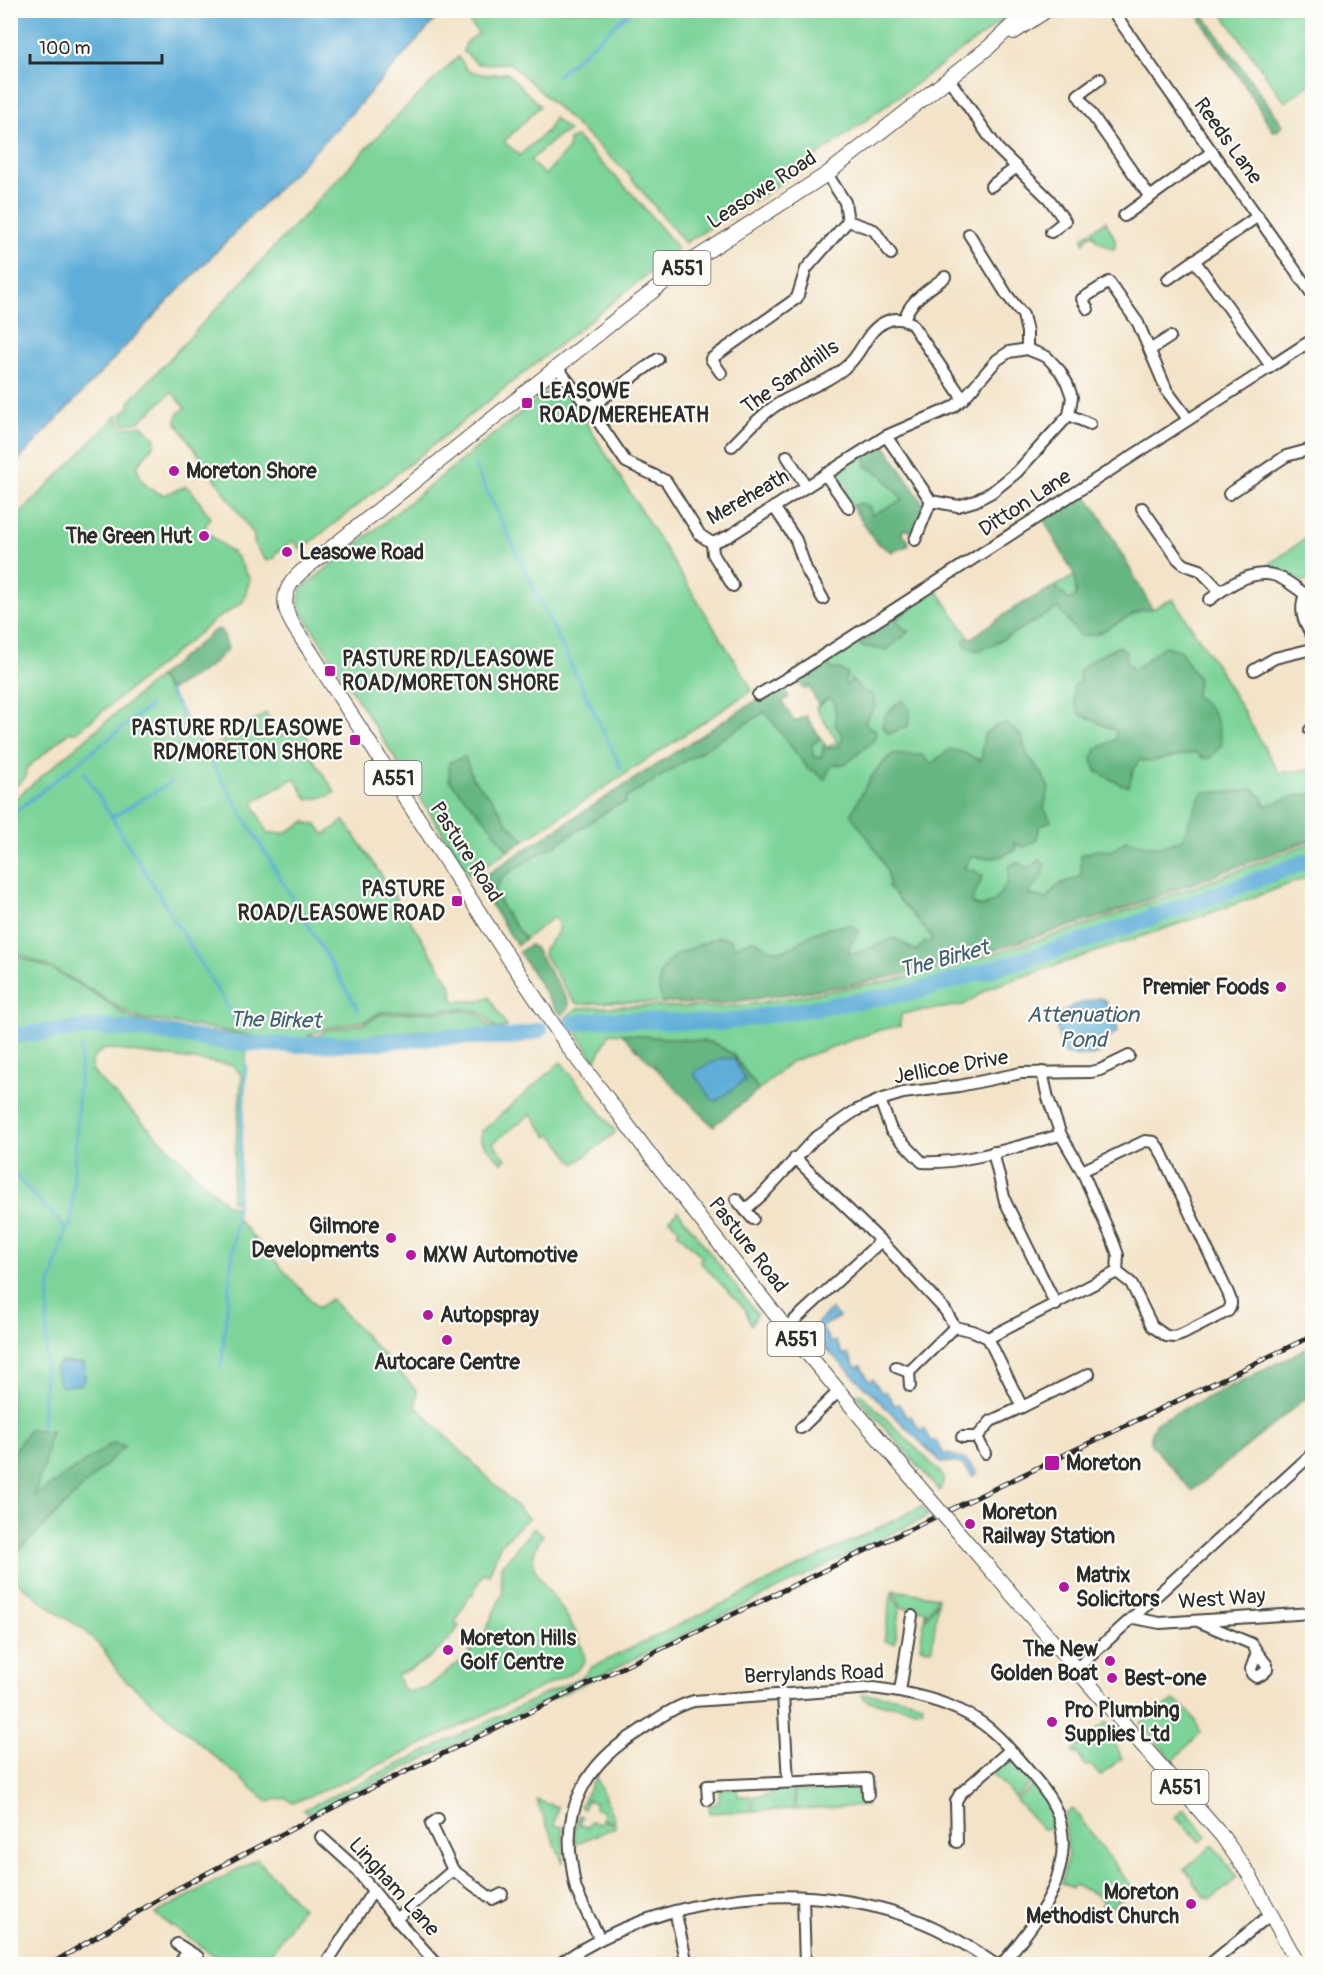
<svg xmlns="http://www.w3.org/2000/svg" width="1323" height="1975" viewBox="0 0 1323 1975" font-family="Pangolin,sans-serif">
  <rect width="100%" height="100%" fill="#fdfcf7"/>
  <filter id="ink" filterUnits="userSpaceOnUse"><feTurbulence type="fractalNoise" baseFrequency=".0167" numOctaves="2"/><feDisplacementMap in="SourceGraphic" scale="12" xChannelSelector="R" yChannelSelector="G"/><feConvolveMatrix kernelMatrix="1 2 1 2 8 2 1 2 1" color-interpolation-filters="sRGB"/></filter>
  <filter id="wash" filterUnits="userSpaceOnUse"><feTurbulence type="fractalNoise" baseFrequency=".008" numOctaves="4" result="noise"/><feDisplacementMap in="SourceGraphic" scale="24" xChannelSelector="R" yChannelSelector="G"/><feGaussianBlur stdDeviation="1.35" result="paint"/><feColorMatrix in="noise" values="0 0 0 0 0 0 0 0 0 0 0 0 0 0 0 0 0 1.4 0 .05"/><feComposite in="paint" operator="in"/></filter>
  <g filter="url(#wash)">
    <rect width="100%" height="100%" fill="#f3e3c8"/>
    <g fill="#7cd49a" stroke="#548062" stroke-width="1.5" fill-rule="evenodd">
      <path d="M482,11H1015L771,190L685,243L627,173L510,63L478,64L463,51L467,41L479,34L470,23Z"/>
      <path d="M1220,11H1312V83L1285,102Z"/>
      <path d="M458,57L468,71L487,75L507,73L540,106L504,142L520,155L548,130L554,118L569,131L558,136L530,161L545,175L568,149L569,140L576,137L634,196L673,242L677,251L301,550L293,541L276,553L275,558L266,561L254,544V535L176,422L178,414L185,408L172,392L139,422L124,424L122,414L130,406V401L395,118Z"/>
      <path d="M1106,221C1109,232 1119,237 1114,250L1096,240L1094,234L1088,236L1084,243L1083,237Z"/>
      <path d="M559,382L566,390L748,682L751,691L470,876L298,606L301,589Z"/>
      <path d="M118,415L122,428L141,425L154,437L155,443L137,466C140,482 148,490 164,495L186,486L192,491L210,517L204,530L236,556L250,579L243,602L215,620L77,732H69L26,769V777L11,790V523Z"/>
      <path d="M883,443L924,505L914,532L904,529L901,534L907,538L909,545L892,552L876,542L843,493L848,487L846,482L837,483L834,476L836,473Z"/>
      <path d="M1101,517L1152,609L1173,599L1217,666L1279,773L1312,769V839L1107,915L937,967L857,984L718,1004L615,1002L578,1004L572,999L544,955V949L558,932V923L554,917L517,945L479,887L483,877L733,715L789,697L782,701L794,722L806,716L827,748L837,741L816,708L819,705L809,687L804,689L795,677L859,635L936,589L970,639L1013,609L1075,576L1044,520Z"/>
      <path d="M1312,534V582L1301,581L1270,567V564Z"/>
      <path d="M159,677L206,752L266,713L280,736L300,724L309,740L305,742L310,754L335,792L329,796L308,800L294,778L253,802L267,833H285L306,821L307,823L317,825L325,835L344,820L384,879L452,987L453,1001H479L489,997L507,1027L488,1031H419L330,1039L229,1038L107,1022L11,1032L10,953L52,969L90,991L132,1019L197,1031L253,1035L138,1018C120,1011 106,999 90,989C64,973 38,962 11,950V802ZM460,1009C467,1009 476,1009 481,1013C488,1018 488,1024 497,1028L489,1027L480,1015L473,1012L460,1011L381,1014L364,1024L327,1030L317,1036L309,1035L326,1028L365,1021L381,1012Z"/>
      <path d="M1312,842V876L1199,917L989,988L964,1005L901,1014L900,1026L880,1030L790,1062L759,1090L733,1054L712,1042L610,1033L595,1061L571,1024L565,1018L577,1008L627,1006L721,1007L751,1004L889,981L938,970L1084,926L1221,877Z"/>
      <path d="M95,1027L154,1031L231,1043L247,1044L237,1200L231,1201L242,1075L232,1065L109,1049C99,1050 93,1055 91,1066L96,1076L226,1204L237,1208L236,1218L318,1308L331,1299L417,1391L416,1406L528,1518L500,1545L489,1575L483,1573L472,1596L469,1595L455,1624L459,1626C444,1649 423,1665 397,1675L402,1688L409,1692L429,1686L462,1660L480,1643L503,1592L501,1582V1567L534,1527L543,1535C537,1544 531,1554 534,1566C537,1579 550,1591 557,1602C569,1618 583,1642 585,1661L576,1671L345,1781L293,1803L286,1798L267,1801L121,1676L103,1649L82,1628L60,1615L11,1577V1558L124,1446L113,1443L11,1512V1036Z"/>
      <path d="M561,1062L616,1132L575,1164L552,1134L548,1137L531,1114L493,1143L506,1159L502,1163L481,1141V1132Z"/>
      <path d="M678,1211L757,1314L751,1325L745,1309L699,1261L702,1257L677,1232L680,1230L669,1219Z"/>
      <path d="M855,1394H861L937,1469L944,1478L940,1491Z"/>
      <path d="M923,1506L928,1516L562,1694L405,1768L311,1815L303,1810L585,1675L590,1668Z"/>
      <path d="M894,1590L937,1597L938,1598L925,1616V1610L901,1607Z"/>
      <path d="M892,1591L900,1610L895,1643L884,1641Z"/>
      <path d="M938,1601L932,1648L931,1649L920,1648L924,1621Z"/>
      <path d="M862,1694C883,1695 903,1697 923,1703L922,1710L866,1701Z"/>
      <path d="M1174,1700L1191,1714L1201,1732L1173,1761L1140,1723Z"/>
      <path d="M1106,1722L1116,1734L1111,1739L1122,1758L1100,1776L1091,1765L1085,1766L1077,1753L1074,1754L1072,1751Z"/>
      <path d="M1010,1762L1015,1763L1032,1782L1015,1798L992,1773L1003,1763Z"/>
      <path d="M596,1777L615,1821L602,1819L603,1811L594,1808L596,1803L587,1800L584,1809L580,1806Z"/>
      <path d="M853,1783L858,1790V1797H866V1806L796,1809L794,1786L799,1785V1791L837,1790V1784Z"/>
      <path d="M1034,1785L1046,1803L1055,1828L1042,1829L1016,1800Z"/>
      <path d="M770,1786H793L794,1809L754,1811V1796L770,1795Z"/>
      <path d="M737,1788L738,1796H751L752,1811L709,1813V1804H718L720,1789Z"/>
      <path d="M536,1800L558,1807L554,1825L563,1827V1863Z"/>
      <path d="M1073,1809L1133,1889L1107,1911L1101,1904L1103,1901L1095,1894L1074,1885L1072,1888L1061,1883L1068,1855L1065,1815Z"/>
      <path d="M1184,1809L1207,1836L1200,1842L1175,1817Z"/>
      <path d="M579,1815L582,1816L579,1825L588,1827L591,1821L599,1824L601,1821L614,1823L616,1827L575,1844L574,1831Z"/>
      <path d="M1213,1845L1237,1878L1211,1900L1208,1896L1206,1898L1192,1881L1193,1879L1185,1869Z"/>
      <path d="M257,1859L302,1908L264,1964H233L212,1954L155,1914Z"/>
    </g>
    <g fill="#65b682" stroke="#487056" stroke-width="1.5">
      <path d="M1204,16L1283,125L1277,131H1273L1246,87L1200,19Z"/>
      <path d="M883,443L924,505L914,532L904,529L901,534L907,538L909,545L892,552L876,542L852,506L860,503L870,507L872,515L903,500L881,475L866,466V454Z"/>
      <path d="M1085,493L1101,517L1152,609L1141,610L1097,634L1080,636L1058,608L996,643L978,651L968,647L963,641L968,636L970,639L1013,609L1055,586L1069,600L1076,596L1075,576L1044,520Z"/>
      <path d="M906,607V611L897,620L903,628L910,631L887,650L861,646L857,636Z"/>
      <path d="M220,629L224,636L228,649L209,667L169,691L159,677L214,631Z"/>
      <path d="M1119,646L1126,652V662L1134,670L1164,646L1180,650L1198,679L1196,696C1217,711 1217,720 1222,744L1210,758H1202L1196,752L1150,762L1139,760L1133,771L1129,786L1120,784L1096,771L1092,759L1096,749L1116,739V731L1080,714L1074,701L1073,687L1080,682L1079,672C1091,658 1104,654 1119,646Z"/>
      <path d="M829,662L831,669H840L848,674L844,683L848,685L851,679L864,692L871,694C880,711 871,708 865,722L870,728H874L876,733L874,740L846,764L832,765L824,780L815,771L809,770L765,712L627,797L625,803L613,807L551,848L541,852L504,876L494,891L505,912L525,939L517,945L479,887L483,877L733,715L782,685L789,697L782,701L794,722L806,716L820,739L812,744L813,756L821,758L824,745L827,748H833L840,745L843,737L835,724L836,716L834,701L828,698L819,706L809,687L804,689L795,677L818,663Z"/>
      <path d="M902,700C911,707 911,715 908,726L889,734L882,726L886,714Z"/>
      <path d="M1007,724L1020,734L1028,756L1041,772L1049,788L1044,808L1051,821L1040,826L1036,841L1024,847L1014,843L1016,849C1000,859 988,860 971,856L964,868L975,871L983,876L971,903L981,907L994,902L1008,882L1009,866L1017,862L1029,868L1039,860L1045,864L1043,875L1028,894L1046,899L1058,885L1081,876V855L1097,850L1111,851L1127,840C1151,847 1159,850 1182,839L1202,792H1235L1253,789L1263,798L1265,806L1299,795L1312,794V839L1107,915L937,967L857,984L718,1004L662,1003L659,990L660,973L673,956L718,937L730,939L735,947L754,939C787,965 792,941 822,930C830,927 841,926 850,925L860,931L852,941L848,953H858L895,938L916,951L925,942H931L932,937L888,887C894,868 862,831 851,815C862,792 874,766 895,753L900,755H922L931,764L950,749L962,752L981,761L984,734L997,725Z"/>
      <path d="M465,757L473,779L493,800L508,824L525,840L508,851L488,823L449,780V762Z"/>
      <path d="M530,945L535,948L569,1003L568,1009L562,1015L556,1010L519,952Z"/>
      <path d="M622,1034L712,1042L732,1054L759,1090L713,1126Z"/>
      <path d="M1312,1346V1393L1192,1491L1151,1444V1433L1155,1423Z"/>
      <path d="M30,1429L51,1431L44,1465L34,1496L113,1443L125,1446L11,1558V1512L15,1509V1449Z"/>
    </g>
    <g fill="#5faed9" stroke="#456c82" stroke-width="1.5">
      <path d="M11,10L443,11L350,115L170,299L11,468Z"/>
      <path d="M1099,998L1105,1000L1117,1027V1032L1101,1044L1100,1053L1092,1056L1066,1055L1062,1051L1055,1018L1072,1006Z"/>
      <path d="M722,1058L734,1059L745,1080L716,1101L712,1099L694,1074L697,1070Z"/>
      <path d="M831,1309L839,1317L822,1327L831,1343L836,1341L843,1355L848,1354L856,1368L861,1366L869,1381L873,1379L882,1393L886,1391L894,1405L899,1404L907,1418L911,1416L919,1430L924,1428L932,1442L936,1441L944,1454C959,1455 971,1460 977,1474L972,1476C965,1464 957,1460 942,1463L809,1332Z"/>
      <path d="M62,1362L84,1364L85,1379L81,1384L61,1387L57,1378L56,1367Z"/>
    </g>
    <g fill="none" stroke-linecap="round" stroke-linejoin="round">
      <g stroke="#5faed9" stroke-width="3">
        <path d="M557,76L632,10"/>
        <path d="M475,466L621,768"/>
        <path d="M169,691L358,1009"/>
        <path d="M84,772L237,1022"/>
        <path d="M10,816L150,706"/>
        <path d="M112,817L173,781"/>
        <path d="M1149,908L1160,915"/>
        <path d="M10,1170L66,1229L71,1226L81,1047"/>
        <path d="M10,1188L16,1174"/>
        <path d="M221,1368L236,1218L246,1065"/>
        <path d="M42,1429L49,1290L66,1229"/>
      </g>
      <g stroke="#5faed9" stroke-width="16">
        <path d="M571,1024L602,1019L719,1023L915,992L1095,938L1219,894L1312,859"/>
        <path d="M10,1036L95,1027L154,1031L231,1043L299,1045L370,1043L441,1037H512L540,1030"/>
      </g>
    </g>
  </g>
  <g filter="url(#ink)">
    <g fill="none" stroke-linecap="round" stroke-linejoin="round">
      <g stroke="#494743" stroke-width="14">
        <g id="minor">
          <path d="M1112,10L1312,294"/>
          <path d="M949,79L998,149L1049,199L1065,221L1051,232"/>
          <path d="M1100,79L1078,95L1150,197"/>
          <path d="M991,186L1017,167"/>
          <path d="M1124,216L1212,152"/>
          <path d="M848,221L874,230L891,254"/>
          <path d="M969,234L1007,295L1023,315L1027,332V349"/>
          <path d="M1194,260L1271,366"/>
          <path d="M1168,279L1258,216"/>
          <path d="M1088,309L1082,299L1109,282L1138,323L1167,391L1188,419"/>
          <path d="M904,320C910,299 929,290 945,277"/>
          <path d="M1150,350L1170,337"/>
          <path d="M557,367L589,408L626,462L666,481L700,535L712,543L729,536L886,436L953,407L963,399L997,360L1009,352L1027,349L1047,357L1060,371L1067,383L1072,397L1069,415L1017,472L992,492L975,501L958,506L931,501L886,436"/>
          <path d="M721,373L711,359L797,298L806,269L848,221L845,202L827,174"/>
          <path d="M589,408L658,359"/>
          <path d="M1069,415L1090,424"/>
          <path d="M732,446C748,430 764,411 785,400C806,389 831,381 849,364C863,351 867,330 885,322C895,317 902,319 911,323L963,399"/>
          <path d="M787,456L806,486"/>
          <path d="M825,474L849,508"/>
          <path d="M1229,494L1286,456L1312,449"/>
          <path d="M774,507L796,540L806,569L823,599"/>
          <path d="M1142,508L1178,559L1185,565L1200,570L1220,591"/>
          <path d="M915,540L931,501"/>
          <path d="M712,543L713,554L733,586"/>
          <path d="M1305,594C1299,610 1303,621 1312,635"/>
          <path d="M1209,600C1226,587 1250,570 1273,575C1283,577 1296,588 1305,594L1312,592"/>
          <path d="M1254,670L1275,658L1312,649"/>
          <path d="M758,695L799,671L1312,340"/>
          <path d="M1310,730L1312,729"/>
          <path d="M1042,1072L1048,1098L1061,1135L1082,1171L1113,1241L1118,1255L1117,1272"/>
          <path d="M880,1100L891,1130L922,1162C961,1165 1022,1145 1061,1135"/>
          <path d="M993,1152L1005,1201L1056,1305"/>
          <path d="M795,1158L881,1241L945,1310L955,1327L973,1331L988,1338L1117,1272"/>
          <path d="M1082,1171L1145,1141L1154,1142L1160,1150L1228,1293C1231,1300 1233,1304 1228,1311L1183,1334L1174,1337L1166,1336L1152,1326L1131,1283L1117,1272"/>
          <path d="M736,1199L753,1219"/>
          <path d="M745,1210L763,1194L814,1139L855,1111L880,1100L903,1093L959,1086L1021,1073L1091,1072L1100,1070L1129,1056"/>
          <path d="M786,1328L881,1241"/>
          <path d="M988,1338L1022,1407L1089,1374"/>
          <path d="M896,1367L909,1372"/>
          <path d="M909,1372L955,1327"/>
          <path d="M909,1372L910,1386"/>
          <path d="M801,1428L839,1391"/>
          <path d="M962,1437H977"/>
          <path d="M985,1453L977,1437L991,1421L1022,1407"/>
          <path d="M1134,1618L1160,1623L1312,1613"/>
          <path d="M1200,1622L1252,1644L1257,1652L1251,1669L1252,1674L1256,1677L1261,1675L1267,1670V1665L1257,1652"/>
          <path d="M1076,1669L1312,1454"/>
          <path d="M900,1691L912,1616"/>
          <path d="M783,1694L788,1782"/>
          <path d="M708,1800L707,1786L867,1779L868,1795"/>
          <path d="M438,1819L431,1824L453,1870L492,1899L502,1894"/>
          <path d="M321,1837L354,1867L396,1919L437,1964"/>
          <path d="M957,1842L956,1801L960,1794L1010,1750"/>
          <path d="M803,1897L805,1964"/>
          <path d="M675,1911L687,1964"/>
          <path d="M396,1919L453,1870"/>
          <path d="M600,1939C592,1923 583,1906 576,1889C574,1882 573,1874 572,1866C561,1807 588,1762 638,1732C656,1720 673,1707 694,1701L873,1688C906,1692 940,1699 969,1715C991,1727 1005,1743 1020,1761C1050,1795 1071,1819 1060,1867C1052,1904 1025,1936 1002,1964"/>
          <path d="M177,1944L198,1957"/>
          <path d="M179,1964L187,1952"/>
          <path d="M326,1964L373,1891"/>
          <path d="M559,1964C661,1892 818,1874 933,1927C955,1937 975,1951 995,1964"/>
          <path d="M1210,1964L1271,1914"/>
        </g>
      </g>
      <g stroke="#494743" stroke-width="16">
        <g id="major">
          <path d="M1014,32L1047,10"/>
          <path d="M926,1495L786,1328L663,1172L569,1048L508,957L312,654C294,625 268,601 301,572L622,315L692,261L827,174L989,47L1028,10"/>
          <path d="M953,1526L1096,1692L1222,1836L1250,1876L1298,1964"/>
        </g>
      </g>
      <use href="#minor" stroke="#fff" stroke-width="10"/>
      <use href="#major" stroke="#fff" stroke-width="14"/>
      <g stroke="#2b2b2b" stroke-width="5">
        <path id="rail" d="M51,1964L171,1892L359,1794L1312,1336"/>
      </g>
      <use href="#rail" stroke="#fdfcf7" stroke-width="3" stroke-dasharray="9" stroke-linecap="butt"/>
      <g stroke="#494743" stroke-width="16" stroke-linecap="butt">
        <path id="major-bridge" d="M926,1495L953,1526"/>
      </g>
      <use href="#major-bridge" stroke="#fff" stroke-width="14"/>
    </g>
  </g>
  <g fill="#b5179e" stroke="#fdfcf7" stroke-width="2">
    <rect x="521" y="397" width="12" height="12" rx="3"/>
    <circle cx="174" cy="471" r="6"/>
    <circle cx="204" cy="536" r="6"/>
    <circle cx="287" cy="552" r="6"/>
    <rect x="324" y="665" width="12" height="12" rx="3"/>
    <rect x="349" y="734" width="12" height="12" rx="3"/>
    <rect x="451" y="895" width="12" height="12" rx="3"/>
    <circle cx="1281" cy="987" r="6"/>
    <circle cx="391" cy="1238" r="6"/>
    <circle cx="411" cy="1255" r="6"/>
    <circle cx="428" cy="1315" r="6"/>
    <circle cx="447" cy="1340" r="6"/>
    <rect x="1044" y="1455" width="16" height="16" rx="3"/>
    <circle cx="970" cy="1524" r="6"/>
    <circle cx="1064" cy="1587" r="6"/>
    <circle cx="448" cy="1650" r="6"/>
    <circle cx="1110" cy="1661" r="6"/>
    <circle cx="1112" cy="1678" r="6"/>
    <circle cx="1052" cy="1722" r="6"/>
    <circle cx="1191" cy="1904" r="6"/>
  </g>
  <g text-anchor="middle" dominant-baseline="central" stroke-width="4.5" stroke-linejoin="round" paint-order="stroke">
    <g fill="#fdfcf7" stroke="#6a6a68" stroke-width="1.5">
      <rect x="653.5" y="251" width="57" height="34" rx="4.5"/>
      <rect x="364.5" y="761" width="57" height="34" rx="4.5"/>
      <rect x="767.5" y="1322" width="57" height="34" rx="4.5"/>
      <rect x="1151.5" y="1770" width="57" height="34" rx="4.5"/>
    </g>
    <g font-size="20" font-weight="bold" fill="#2b2b2b">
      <text x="682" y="268">A551</text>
      <text x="393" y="778">A551</text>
      <text x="796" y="1339">A551</text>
      <text x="1180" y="1787">A551</text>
    </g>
    <g font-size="21" fill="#2b2b2b" stroke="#fdfcf7">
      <text transform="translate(1228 141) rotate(54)">Reeds Lane</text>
      <text transform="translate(762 190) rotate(-33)">Leasowe Road</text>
      <text transform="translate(790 377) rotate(-35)">The Sandhills</text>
      <text transform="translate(748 497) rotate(-30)">Mereheath</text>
      <text transform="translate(1025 503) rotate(-33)">Ditton Lane</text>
      <text transform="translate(466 852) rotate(57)">Pasture Road</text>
      <text transform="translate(951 1067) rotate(-10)">Jellicoe Drive</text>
      <text transform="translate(748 1245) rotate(52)">Pasture Road</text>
      <text transform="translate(1222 1599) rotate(-4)">West Way</text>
      <text transform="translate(814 1674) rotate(-2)">Berrylands Road</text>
      <text transform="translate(394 1887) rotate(48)">Lingham Lane</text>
    </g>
    <g font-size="21" font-weight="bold" fill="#2b2b2b" stroke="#fdfcf7" text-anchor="start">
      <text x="539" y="391">LEASOWE<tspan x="539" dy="24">ROAD/MEREHEATH</tspan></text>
      <text x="186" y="471">Moreton Shore</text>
      <text x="192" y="536" text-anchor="end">The Green Hut</text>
      <text x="299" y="552">Leasowe Road</text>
      <text x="342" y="659">PASTURE RD/LEASOWE<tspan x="342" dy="24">ROAD/MORETON SHORE</tspan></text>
      <text x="343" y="728" text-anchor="end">PASTURE RD/LEASOWE<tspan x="343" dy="24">RD/MORETON SHORE</tspan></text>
      <text x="445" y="889" text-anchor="end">PASTURE<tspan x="445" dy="24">ROAD/LEASOWE ROAD</tspan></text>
      <text x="1269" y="987" text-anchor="end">Premier Foods</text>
      <text x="379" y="1226" text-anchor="end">Gilmore<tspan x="379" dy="24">Developments</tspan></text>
      <text x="423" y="1255">MXW Automotive</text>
      <text x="440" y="1315">Autopspray</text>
      <text x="447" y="1362" text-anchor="middle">Autocare Centre</text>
      <text x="1066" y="1463">Moreton</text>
      <text x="982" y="1512">Moreton<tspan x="982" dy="24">Railway Station</tspan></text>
      <text x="1076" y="1575">Matrix<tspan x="1076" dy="24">Solicitors</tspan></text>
      <text x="460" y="1638">Moreton Hills<tspan x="460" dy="24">Golf Centre</tspan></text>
      <text x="1098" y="1649" text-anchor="end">The New<tspan x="1098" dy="24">Golden Boat</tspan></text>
      <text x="1124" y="1678">Best-one</text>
      <text x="1064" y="1710">Pro Plumbing<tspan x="1064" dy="24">Supplies Ltd</tspan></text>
      <text x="1179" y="1892" text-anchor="end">Moreton<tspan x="1179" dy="24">Methodist Church</tspan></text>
    </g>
    <g font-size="22" font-style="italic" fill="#405f71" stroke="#fdfcf7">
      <text transform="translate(944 959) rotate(-15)">The Birket</text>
      <text x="1083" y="1015">Attenuation<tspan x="1083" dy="25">Pond</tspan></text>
      <text transform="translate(275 1020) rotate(1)">The Birket</text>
    </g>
  </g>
  <rect width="1323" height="1975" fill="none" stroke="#fdfcf7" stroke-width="36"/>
  <path d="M30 54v9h132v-9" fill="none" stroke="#2b2b2b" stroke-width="3"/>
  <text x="39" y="54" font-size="18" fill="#2b2b2b" stroke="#fdfcf7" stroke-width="4.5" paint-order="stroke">100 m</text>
</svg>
